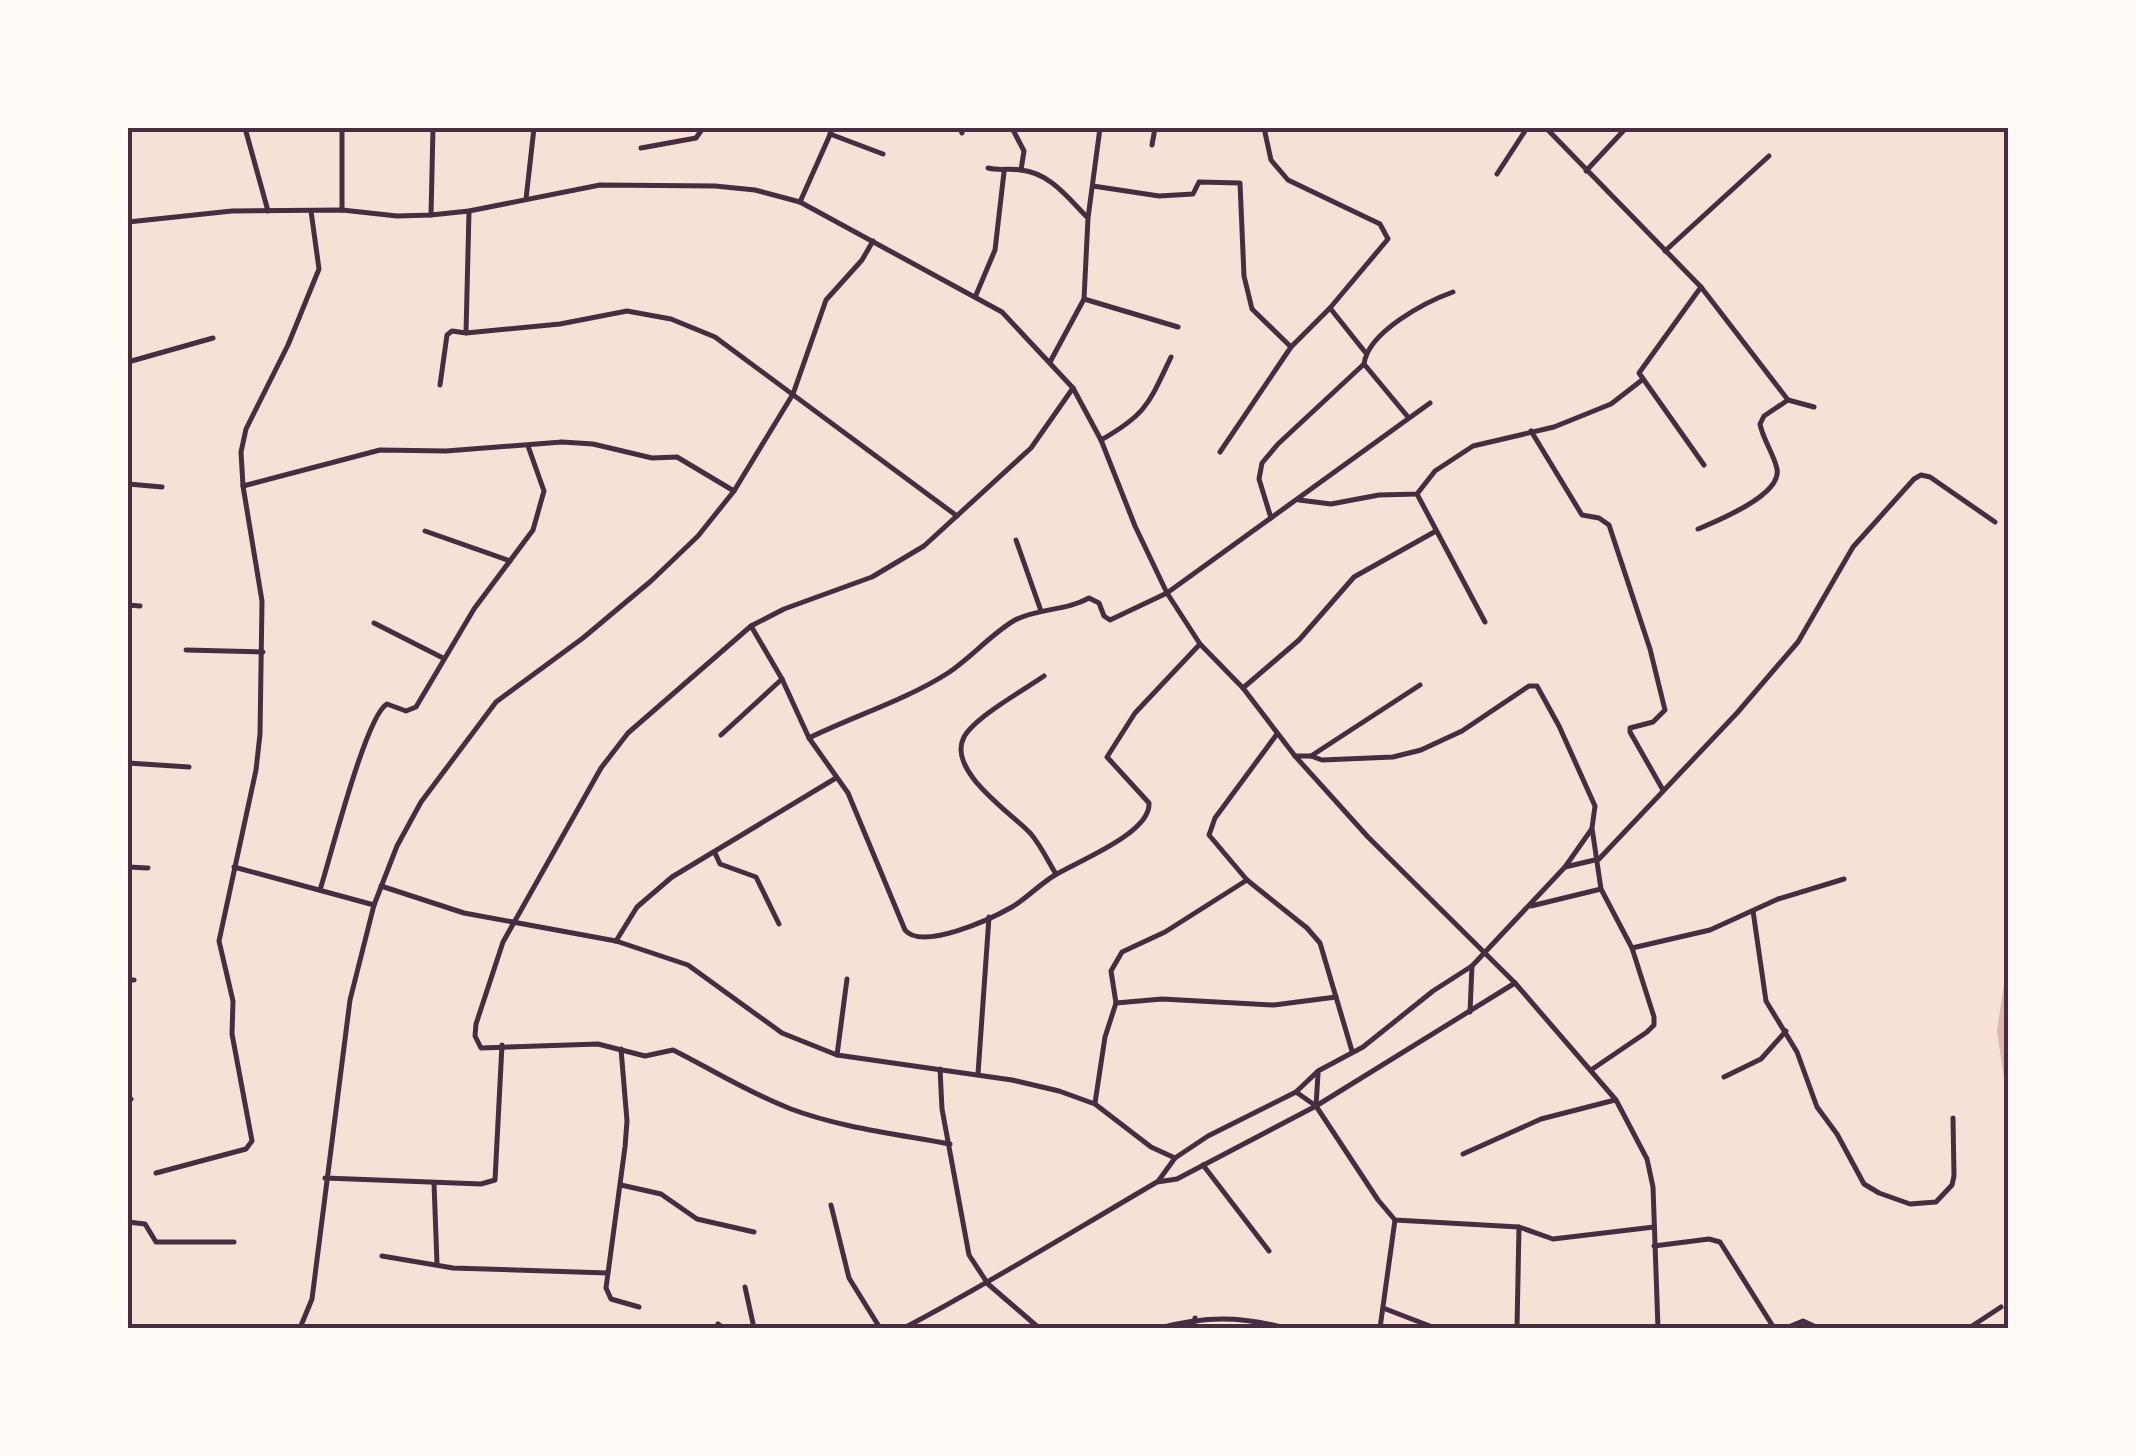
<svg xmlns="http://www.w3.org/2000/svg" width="2136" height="1456" viewBox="0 0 2136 1456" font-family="'Noto Sans',sans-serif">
  <rect width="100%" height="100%" fill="#f7e1d7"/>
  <path fill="#dcb8b0" d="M2008,957V1106L1997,1031Z"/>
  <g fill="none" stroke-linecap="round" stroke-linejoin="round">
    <g stroke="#4a2c40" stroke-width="5">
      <path d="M245,128L268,211"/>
      <path d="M960,128L962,133"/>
      <path d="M1012,128L1024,151L1021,170"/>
      <path d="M1264,128L1271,160L1288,180L1380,224L1388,239L1330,308L1291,347"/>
      <path d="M1546,128L1701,287L1788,400L1814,407"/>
      <path d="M830,134L883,154"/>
      <path d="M1152,145L1155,128"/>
      <path d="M641,148L696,138L703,128"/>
      <path d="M988,168C1000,171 1009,168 1021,170C1050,173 1068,198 1087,217"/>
      <path d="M1586,171L1626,128"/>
      <path d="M1497,174L1527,128"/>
      <path d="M1093,186L1159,196L1193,194L1199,182L1240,183L1244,276L1252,309L1291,347L1220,452"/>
      <path d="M526,199L534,128"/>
      <path d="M800,202L833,128"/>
      <path d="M342,210V128"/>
      <path d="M431,215L433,128"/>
      <path d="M128,222L232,211L342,210L397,216L431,215L469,211L600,185L715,186L755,190L800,202L1002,312L1073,388L1101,440L1135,526L1167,593L1200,644L1243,688L1295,756L1368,837L1515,983L1616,1100L1647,1159L1653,1187L1658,1328"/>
      <path d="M1665,251L1769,156"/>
      <path d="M1701,287L1639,373L1704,465"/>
      <path d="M976,295L995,250L1004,172"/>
      <path d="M1084,299L1178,327"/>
      <path d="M1330,308L1365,352"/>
      <path d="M466,333L469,211"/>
      <path d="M128,362L213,338"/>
      <path d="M1050,362L1084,299L1088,218L1100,128"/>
      <path d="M1364,364L1408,417"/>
      <path d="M440,385L447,335L452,331L466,333L560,324L627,311L671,319L715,337L957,516"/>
      <path d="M1531,431L1582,515L1599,518L1609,525L1650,649L1665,710L1653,722L1630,728V732L1663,790"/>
      <path d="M1101,440C1147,414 1149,403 1171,357"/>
      <path d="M128,484L162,487"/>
      <path d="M243,486L380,450L446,451L562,442L593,444L652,458L677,457L734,491"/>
      <path d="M1417,494L1485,622"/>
      <path d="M1299,500L1331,504L1379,495L1417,494L1435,471L1473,446L1554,427L1611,404L1642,380"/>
      <path d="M1271,518L1259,479L1262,463L1278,444L1364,364C1368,332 1425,302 1453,292"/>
      <path d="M1698,529C1717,521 1782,495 1777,469C1774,454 1763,440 1760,424L1764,416L1788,400"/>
      <path d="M425,531L510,561"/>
      <path d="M1016,540L1041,611"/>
      <path d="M128,605L140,606"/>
      <path d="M374,623L443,658"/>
      <path d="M751,626L782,679L809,738L848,793L905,930C922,951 991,919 1012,907C1027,898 1040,884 1055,875C1078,861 1151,833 1149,803L1107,757L1135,713L1200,644"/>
      <path d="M186,650L263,652"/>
      <path d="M1044,676C1024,690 975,717 964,737C946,771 1013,814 1031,834C1041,846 1048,861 1056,874"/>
      <path d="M1243,688L1299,640L1354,577L1436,531"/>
      <path d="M1277,734L1215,818L1209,835L1247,880L1307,928L1320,943L1352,1051"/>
      <path d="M721,735L782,679"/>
      <path d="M809,738C856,715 904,701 948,673C972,657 991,634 1015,620C1038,608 1066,611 1089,598L1099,603L1104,616L1110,620L1167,593L1430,403"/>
      <path d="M1295,756H1311L1322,760L1393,757L1421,750L1462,731L1529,686H1537L1559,726L1595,806L1592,828L1601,889L1632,948L1654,1017V1025L1647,1032L1591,1070"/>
      <path d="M1311,756L1420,685"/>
      <path d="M128,763L189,767"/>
      <path d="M715,853L720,864L756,877L779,924"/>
      <path d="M128,867L148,868"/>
      <path d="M234,867L374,905"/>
      <path d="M1565,867L1599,859L1737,713L1798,642L1853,547L1914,479L1921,475L1930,477L1995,522"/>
      <path d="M381,886L464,913L616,941L688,965L782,1033L837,1055L1012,1080L1059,1091L1095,1104L1151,1147L1175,1158"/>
      <path d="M320,890C330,859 366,715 387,704L406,711L416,707L474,609L533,530L544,491L528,446"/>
      <path d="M1531,906L1601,889"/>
      <path d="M1753,911L1766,1001L1797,1052L1817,1107L1837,1134L1864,1184L1879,1193L1910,1204L1936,1202L1952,1185L1954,1176L1953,1118"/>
      <path d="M616,941L637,907L672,877L836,778"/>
      <path d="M1632,948L1710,930L1778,899L1844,879"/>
      <path d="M128,980H134"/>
      <path d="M1116,1003L1162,999L1274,1005L1336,997"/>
      <path d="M1470,1012L1472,966"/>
      <path d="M621,1049L627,1121L625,1147L606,1288L611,1299L639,1307"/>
      <path d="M837,1055L847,979"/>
      <path d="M940,1069L942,1109L969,1255L988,1284L1039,1328"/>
      <path d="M978,1074L989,917"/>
      <path d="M1724,1077L1761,1059L1786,1031"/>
      <path d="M1296,1092L1316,1106L1318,1074"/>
      <path d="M128,1100L131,1099"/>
      <path d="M1095,1103L1105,1037L1116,1003L1111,971L1122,952L1165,932L1247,880"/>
      <path d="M1316,1106L1378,1200L1395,1220L1519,1227L1553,1239L1654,1227"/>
      <path d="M950,1144C897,1134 842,1128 791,1109C749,1093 713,1070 673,1050L645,1056L598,1044L481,1048L475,1036L476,1024L503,942L601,768L628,733L751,626L784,609L872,577L924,546L1031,448L1073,388"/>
      <path d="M1463,1154L1541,1119L1615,1100"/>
      <path d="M1203,1165L1269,1251"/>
      <path d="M156,1173L246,1149L252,1141L232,1034L233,1001L219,941L256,770L260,734L262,601L243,486L241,452L246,429L288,345L319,269L311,211"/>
      <path d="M325,1178L481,1184L495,1180L502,1045"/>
      <path d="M1159,1180L1175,1158L1208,1136L1296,1092L1318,1071L1363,1047L1433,991L1472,966L1565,867L1591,830"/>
      <path d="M434,1183L437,1264"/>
      <path d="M621,1185L661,1194L697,1219L754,1232"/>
      <path d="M831,1205L849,1278L880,1328"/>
      <path d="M128,1222L145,1224L156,1242H234"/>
      <path d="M1654,1246L1709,1239L1720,1242L1774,1328"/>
      <path d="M382,1256L453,1268L608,1273"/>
      <path d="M745,1287L754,1328"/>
      <path d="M1383,1308L1435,1328"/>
      <path d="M718,1324L724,1328"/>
      <path d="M300,1328L312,1299L350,1000L374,905L397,846L421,802L496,702L583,638L651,581L698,536L734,491L793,394L826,300L862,260L873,241"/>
      <path d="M904,1328C990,1283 1073,1231 1157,1182L1177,1179L1316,1106L1515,983"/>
      <path d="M1160,1328C1205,1316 1240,1316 1285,1328"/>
      <path d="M1193,1328L1195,1318"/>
      <path d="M1380,1328L1395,1220"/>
      <path d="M1517,1328L1519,1227"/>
      <path d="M1786,1328L1803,1321L1816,1327L1841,1328"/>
      <path d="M1969,1328L2001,1307"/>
    </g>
  </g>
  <rect width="2136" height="1456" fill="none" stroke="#fffaf5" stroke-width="260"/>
  <rect x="130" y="130" width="1876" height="1196" fill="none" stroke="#4a2c40" stroke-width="4"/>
</svg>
